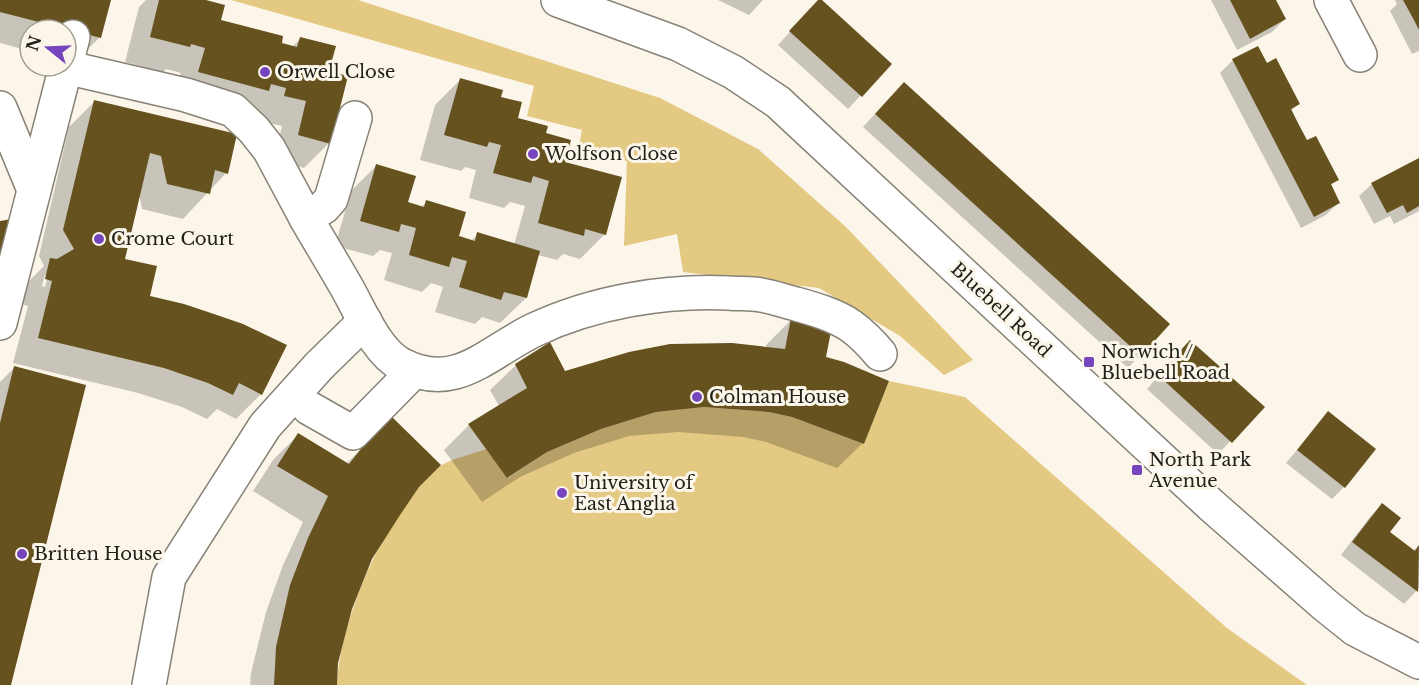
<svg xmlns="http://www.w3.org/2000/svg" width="1419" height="685" viewBox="0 0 1419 685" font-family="'Libre Baskerville',serif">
  <rect width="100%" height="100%" fill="#fbf6e9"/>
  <g fill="#e4c983">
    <path d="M231,0H358L660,98L758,149L846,227L973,360L944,375L900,336L819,288L683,272L677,234L624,246L627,161L577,155L582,130L527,116L534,86Z"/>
    <path d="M889,381L965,397L1227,628L1307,685H337C340,617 387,511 439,467C449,459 474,454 486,449L508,478L547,452L601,429L656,412L704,407L769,412L792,417L864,444Z"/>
  </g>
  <g fill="#0003" fill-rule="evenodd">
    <path d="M0,0H109L100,37L75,62L66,30H30V51L0,43Z"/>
    <path d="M146,0H200L220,21L292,47L300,39L327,72L329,143L304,168L274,160L282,126L260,121L262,113L174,97L181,73L166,69L163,72L125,62L139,7Z"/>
    <path d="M718,0H763L749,15Z"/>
    <path d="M1211,0H1275L1285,19L1272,32L1237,50Z"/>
    <path d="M1395,0H1419V51L1412,54L1390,11L1397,4Z"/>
    <path d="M807,13L890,64L848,109L778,45Z"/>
    <path d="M1233,60L1266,65L1298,104L1291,111L1307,142L1337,180L1330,186L1338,203L1326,215L1301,228L1220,73Z"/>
    <path d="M460,80L499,98L516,119L544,134L605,234L580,259L563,254L557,260L538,255L526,298L500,323L482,317L475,324L435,312L443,287L431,283L422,292L384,280L392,253L380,250L373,256L335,246L351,191L376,166L407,203L421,207L427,202L457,237L471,241L478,234L514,245L525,206L510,202L504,208L469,198L476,170L465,167L461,171L420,160L435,105Z"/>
    <path d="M891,96L1168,325L1128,368L863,127Z"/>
    <path d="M94,102L226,173L183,219L142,209L139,193L123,260L148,297L261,394L236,419L217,409L207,419L182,407L138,393L13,363L28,306L21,304L26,284L44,266L39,256L69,127ZM45,275H48L45,287L42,286Z"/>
    <path d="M1419,160V211L1394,224L1390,216L1374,224L1359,196L1372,184Z"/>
    <path d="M792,319L824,358L863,443L837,468L766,442L743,437L678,432L629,436L574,453L520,477L482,502L444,450L469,425L499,406L490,390L516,365L565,373L766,349V345Z"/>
    <path d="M1178,354L1263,407L1218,454L1147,389Z"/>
    <path d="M14,368L9,685H0V382Z"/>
    <path d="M1328,413L1344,487L1332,499L1286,463Z"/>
    <path d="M391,419L418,486L371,559L351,609L337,663V685H250L251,673L266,612L283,565L303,522L253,491L273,460L298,435L346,464Z"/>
    <path d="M1382,505L1388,532L1413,551L1419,545V588L1404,604L1341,555L1370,517Z"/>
  </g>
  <g fill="#65521e">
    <path d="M0,0H111L101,38L0,12Z"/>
    <path d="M159,0H206L225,5L221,20L283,36L282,43L297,47L300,37L336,46L329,71L348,76L331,144L298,135L306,101L284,96L286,88L271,84L269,91L198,72L205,48L191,44L190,47L150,37Z"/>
    <path d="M818,0H822L892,64L862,97L789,31Z"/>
    <path d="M1230,0H1276L1286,19L1250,39Z"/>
    <path d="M1403,0H1419V30L1414,20Z"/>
    <path d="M1258,46L1267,63L1276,58L1300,104L1291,109L1299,125L1307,140L1316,136L1339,180L1331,184L1340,203L1314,217L1232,59Z"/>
    <path d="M460,78L503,90L501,97L522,102L518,118L548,126L546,133L571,140L565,162L622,177L606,235L585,229L584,236L538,223L549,181L533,176L531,183L493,173L501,145L489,142L487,147L444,135Z"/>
    <path d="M904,82L1170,324L1141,356L875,114Z"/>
    <path d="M94,100L237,134L228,174L215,170L210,194L167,184L161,156L150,153L125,259L157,266L150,296L184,304L211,313L243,324L287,345L262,395L239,383L233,395L208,383L164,368L38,338L52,281L45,279L50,258L57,259L74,249L63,230Z"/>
    <path d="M1419,158V206L1407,213L1403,205L1387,213L1371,183Z"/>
    <path d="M376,164L416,176L408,202L424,207L426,200L466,212L459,236L475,241L477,232L540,251L527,298L504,292L501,300L459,287L467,261L452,257L449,267L409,255L416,228L401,224L399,232L360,221Z"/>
    <path d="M12,219L3,256L0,254V221Z"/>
    <path d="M791,318L832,326L826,357L844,362L889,381L864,444L792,417L769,412L704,407L656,412L601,429L547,452L507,478L468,424L527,388L515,364L550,342L565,371L629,352L670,344L732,343L785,349Z"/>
    <path d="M1190,340L1265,407L1232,443L1158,375Z"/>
    <path d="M14,366L86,385L11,685H0V423Z"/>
    <path d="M1328,411L1376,449L1345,488L1297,450Z"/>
    <path d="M391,416L441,465L419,487L400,515L372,559L352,609L338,663L337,685H274L276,647L290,585L308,538L328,496L277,466L298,433L349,464L368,440Z"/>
    <path d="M1382,503L1401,518L1390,532L1415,551L1419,545L1418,592L1352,542Z"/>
  </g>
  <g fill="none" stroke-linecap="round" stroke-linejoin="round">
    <g stroke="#878276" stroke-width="36">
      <g id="minor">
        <path d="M558,0L678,44L733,72L778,102L1211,505L1325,605L1355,629L1419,662"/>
        <path d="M1331,0L1360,55"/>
        <path d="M66,65L73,37"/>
        <path d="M65,67L186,95L233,110L254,130L269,149L306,218"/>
        <path d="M0,108L34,190"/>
        <path d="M355,118L331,199L324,207L306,218C318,239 331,260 343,281C358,305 375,352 402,365C456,393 488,352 534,330C593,302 665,290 729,293C739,294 751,293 761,295C773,297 784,301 796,304C814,309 835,315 851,326C862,334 871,343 880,354"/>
        <path d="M0,323L66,66"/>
        <path d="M309,408L353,433L414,371"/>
        <path d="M149,685L169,577L265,426L319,366L365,321"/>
      </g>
    </g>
    <use href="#minor" stroke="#fff" stroke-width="33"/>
  </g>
  <g fill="#7645bd" stroke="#fbf6e9" stroke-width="2">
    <circle cx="265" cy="72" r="6"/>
    <circle cx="533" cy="154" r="6"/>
    <circle cx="99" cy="239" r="6"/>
    <rect x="1083" y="356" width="12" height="12" rx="3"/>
    <circle cx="697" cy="397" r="6"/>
    <rect x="1131" y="464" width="12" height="12" rx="3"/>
    <circle cx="562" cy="493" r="6"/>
    <circle cx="22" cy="554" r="6"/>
  </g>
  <g text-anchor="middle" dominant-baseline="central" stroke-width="6" stroke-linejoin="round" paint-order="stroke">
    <g font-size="18" fill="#22201b" stroke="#fbf6e9" text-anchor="start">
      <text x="277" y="72">Orwell Close</text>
      <text x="545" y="154">Wolfson Close</text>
      <text x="111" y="239">Crome Court</text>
      <text x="1101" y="352">Norwich /<tspan x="1101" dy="21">Bluebell Road</tspan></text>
      <text x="709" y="397">Colman House</text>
      <text x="1149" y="460">North Park<tspan x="1149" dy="21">Avenue</tspan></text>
      <text x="574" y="483">University of<tspan x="574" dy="21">East Anglia</tspan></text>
      <text x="34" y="554">Britten House</text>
    </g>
    <g font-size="18" fill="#22201b" stroke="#fbf6e9">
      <text transform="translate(1001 310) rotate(43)">Bluebell Road</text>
    </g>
  </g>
  <g transform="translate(48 48) rotate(288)"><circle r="28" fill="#fbf6e9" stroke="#a4a097" stroke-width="1.5"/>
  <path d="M0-4.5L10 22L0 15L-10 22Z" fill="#7645bd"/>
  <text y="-9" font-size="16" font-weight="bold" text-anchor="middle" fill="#22201b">N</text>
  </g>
</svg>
